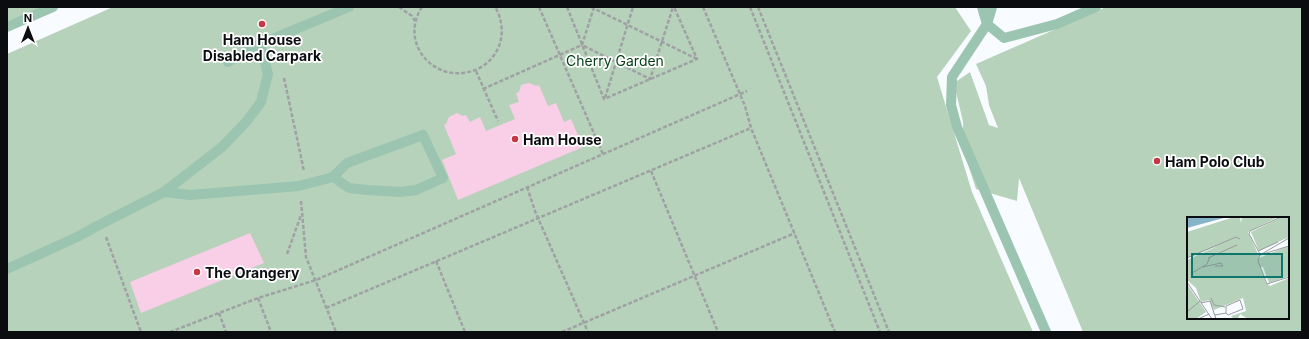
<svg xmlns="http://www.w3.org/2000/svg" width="1309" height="339" viewBox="0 0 1309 339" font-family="Inter,sans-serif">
  <rect width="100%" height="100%" fill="#f8fbff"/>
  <g fill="#b7d2ba" fill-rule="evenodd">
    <path d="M7,7H51L7,27Z"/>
    <path d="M113,7H955L971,31L937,77L972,192L1033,332H7V54Z"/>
    <path d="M1106,7H1302V332H1083L1019,178L1017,201L976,189L964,152L963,122L954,83L970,72L989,125L998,128L989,105L986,86L976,64ZM1188,218H1288V318H1188Z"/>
  </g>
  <g fill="#f9cee7">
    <path d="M529,83L536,86L539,85L548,106L556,103L564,122L571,119L583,147L458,200L442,160L456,154L444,125L446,124L449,117L457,113L463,116L466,115L470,122L480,117L486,131L515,119L509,105L519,102L516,93L519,92L521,85Z"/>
    <path d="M250,233L264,263L141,313L130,282Z"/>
  </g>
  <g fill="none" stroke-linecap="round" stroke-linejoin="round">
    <g stroke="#9fa1a5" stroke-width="2.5" stroke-dasharray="4 2" stroke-linecap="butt">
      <path d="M399,7L412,16L415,21"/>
      <path d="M422,7C396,47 442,91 483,66C492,60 499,50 501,39C503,29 501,16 495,7"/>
      <path d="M539,7L603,154"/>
      <path d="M567,7L604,99L697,59L674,7"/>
      <path d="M591,7L697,59"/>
      <path d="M594,7L582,45L650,79L673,7"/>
      <path d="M703,7L745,106L751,128L835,332"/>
      <path d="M750,7L880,332"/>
      <path d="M758,7L889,332"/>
      <path d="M476,71L498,121"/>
      <path d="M284,78L304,171"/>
      <path d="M483,89L582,45"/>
      <path d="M605,98L633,7"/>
      <path d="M651,171L718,332"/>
      <path d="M527,187L535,211L588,332"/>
      <path d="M301,201L306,257L336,332"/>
      <path d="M106,237L141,332"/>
      <path d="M287,254L301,215"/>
      <path d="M436,261L465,332"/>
      <path d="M258,298L271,332"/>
      <path d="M326,308L751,128"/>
      <path d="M219,313L226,332"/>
      <path d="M170,332L258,298L316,280L747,91"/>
      <path d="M562,332L795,233"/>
    </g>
    <g stroke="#9bc5b1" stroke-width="10">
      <path d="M982,7L987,24L952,77L951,105L957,127L1046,332"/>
      <path d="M992,7L987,24L1004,38L1057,24L1096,7"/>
      <path d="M7,27L53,7"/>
      <path d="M228,62L260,44L349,7"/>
      <path d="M164,192L190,195L299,186L333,177L347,163L423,135L443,178L416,190L401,192L367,190L349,188L333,177"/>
      <path d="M7,269L77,237L101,224L164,192L222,147L247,121L261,102L268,74L260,44"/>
    </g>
  </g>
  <g fill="#c63643" stroke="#fff" stroke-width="1.5">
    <circle cx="262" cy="24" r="4"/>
    <circle cx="515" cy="139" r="4"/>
    <circle cx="1157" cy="161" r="4"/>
    <circle cx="197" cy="272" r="4"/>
  </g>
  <g text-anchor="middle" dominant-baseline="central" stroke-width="3.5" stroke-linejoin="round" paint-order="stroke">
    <g font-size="14" font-weight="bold" fill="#0a0c10" stroke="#fff" text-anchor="start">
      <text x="262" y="39" text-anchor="middle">Ham House<tspan x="262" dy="16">Disabled Carpark</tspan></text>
      <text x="523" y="139">Ham House</text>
      <text x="1165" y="161">Ham Polo Club</text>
      <text x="205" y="272">The Orangery</text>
    </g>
    <g font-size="14" fill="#074017" stroke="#fff">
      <text x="615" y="60">Cherry Garden</text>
    </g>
  </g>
  <g transform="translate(1187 217)">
    <rect width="102" height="102" fill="#f8fbff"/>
    <path d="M47,0H53L54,6L55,0H91L61,15L72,39L71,46L72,41L102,29V59L82,66L76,50H73L79,66L83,69L102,61V102H61L53,97L51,102H47L44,99L59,94L56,81L27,93L22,83L14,85L9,71L0,63V43L33,28L0,41V15ZM95,0H102V20L72,34L64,15ZM0,67L19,95L9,102H0Z" fill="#b7d2ba"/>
    <path d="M0,0H40L0,11Z" fill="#86b4c9"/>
    <path fill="none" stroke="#999b9f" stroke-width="1" d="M94,0L63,14L62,17L73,37L71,44L80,67L102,60M102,21L73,38L102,29M71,34L91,25M0,41L49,20L53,22M21,41L50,28M16,50L34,46L36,49H28M5,56L20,47L23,40M0,65L25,102M24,81L27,88L38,90M14,86L23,84L29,102M0,95L13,84M28,98L39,96V89L53,83L56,92L41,98L39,96M11,102L22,97"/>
    <path fill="#0f766e" fill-opacity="0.15" stroke="#0f766e" stroke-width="2" d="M5,37H95V60H5Z"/>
    <rect width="102" height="102" fill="none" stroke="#0a0c10" stroke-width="2"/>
  </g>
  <rect width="1309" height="339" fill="none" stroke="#0a0c10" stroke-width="16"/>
  <g transform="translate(28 28)" stroke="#ffffff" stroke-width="3" paint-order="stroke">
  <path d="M0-3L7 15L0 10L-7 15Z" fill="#0a0c10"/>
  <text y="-6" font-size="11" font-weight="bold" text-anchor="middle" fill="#0a0c10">N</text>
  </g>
</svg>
